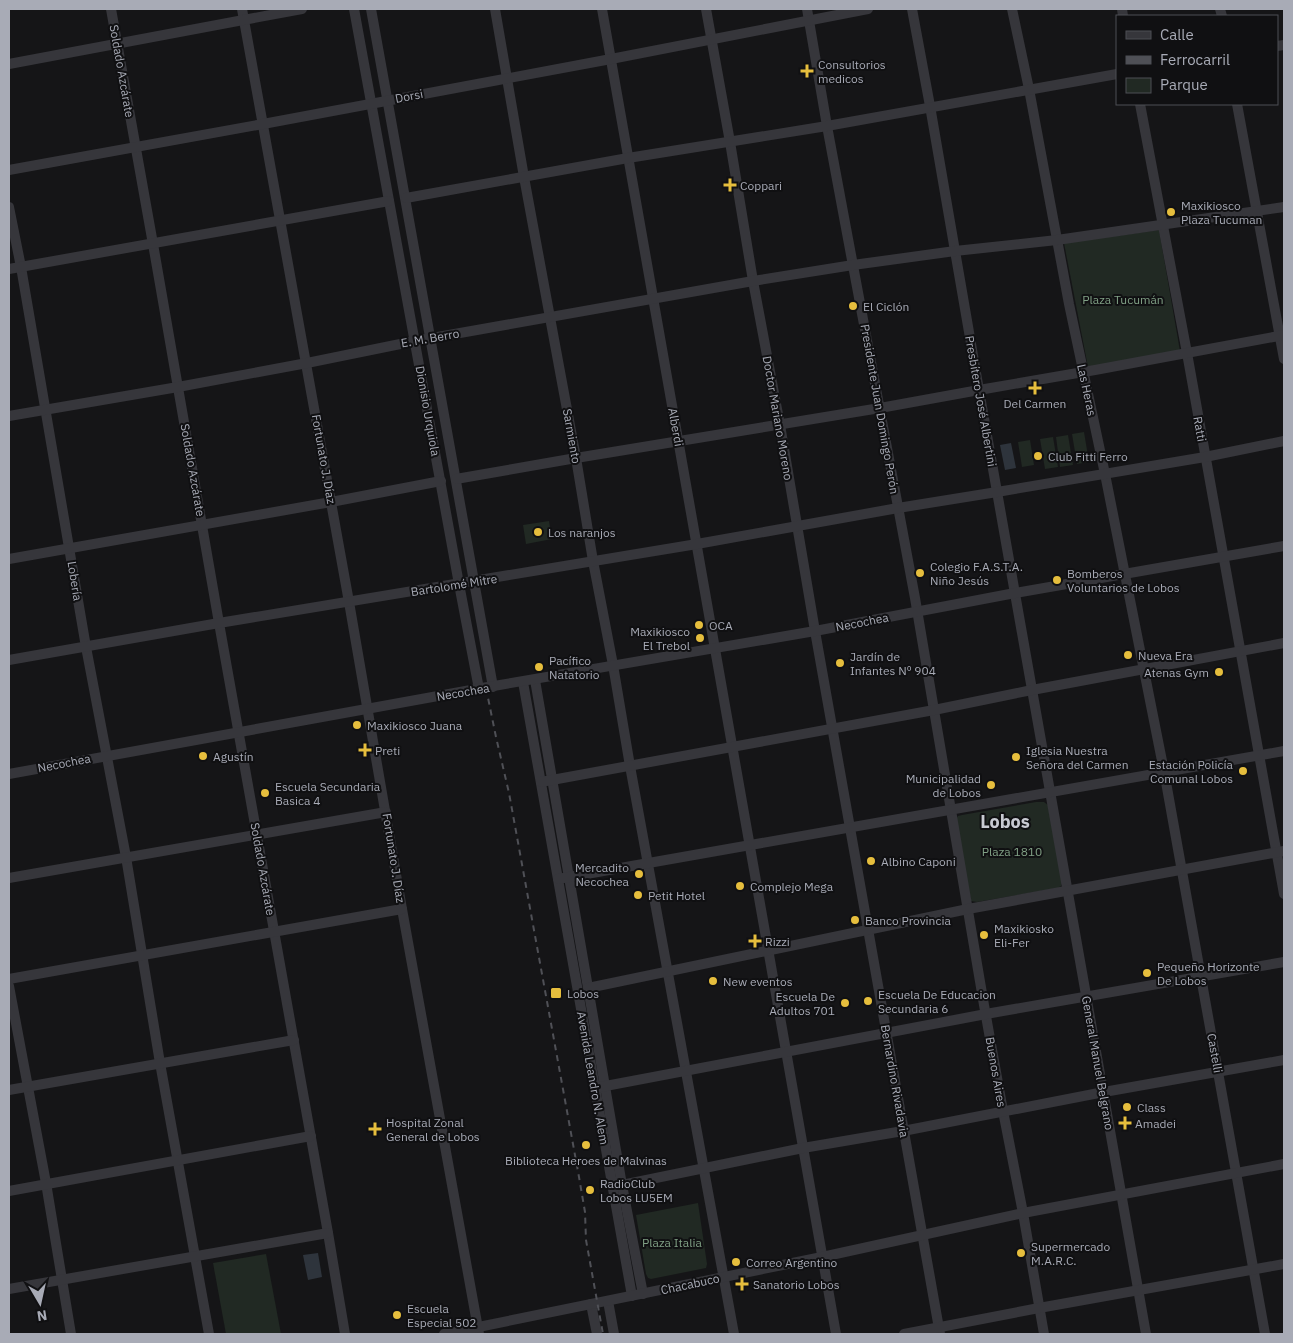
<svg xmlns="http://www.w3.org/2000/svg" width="1293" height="1343" viewBox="0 0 1293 1343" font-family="'IBM Plex Sans',sans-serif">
  <rect width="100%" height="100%" fill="#151517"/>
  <g fill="#212923">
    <path d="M1159,230L1180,351L1088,367L1064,243Z"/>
    <path d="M1084,432L1089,462L1077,464L1072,434Z"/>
    <path d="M1068,435L1073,465L1060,467L1056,437Z"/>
    <path d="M1053,437L1058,467L1045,469L1040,439Z"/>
    <path d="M1030,440L1034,465L1022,467L1018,442Z"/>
    <path d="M549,521L552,539L526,544L523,525Z"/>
    <path d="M1036,802H1044L1048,805L1062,883L1061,886L1058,888L977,902L971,901L956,819L958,816L962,815Z"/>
    <path d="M698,1203L707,1264L706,1268L651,1279L648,1278L646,1274L636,1215Z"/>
    <path d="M266,1254L281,1334H226L213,1263Z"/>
  </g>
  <g fill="#2e343c">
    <path d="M1011,443L1016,468L1005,470L1000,445Z"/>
    <path d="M318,1253L322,1277L308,1280L303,1255Z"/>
  </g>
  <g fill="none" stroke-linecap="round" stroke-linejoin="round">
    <g stroke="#36363b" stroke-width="10">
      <path d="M111,9L153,244L219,623L328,1233L345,1334"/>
      <path d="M242,9L349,602L402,909L479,1334"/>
      <path d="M354,9L459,584L479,689"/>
      <path d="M371,9L493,687"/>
      <path d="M495,9L524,177L576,458L593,561L613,665L630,766L734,1334"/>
      <path d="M602,9L836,1334"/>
      <path d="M706,9L730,142L753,281L780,425L815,631L940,1334"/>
      <path d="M807,9L827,126L915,598L984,1005L1003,1111L1023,1213L1044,1334"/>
      <path d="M912,9L930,106L979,390L1146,1334"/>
      <path d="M1012,9L1029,89L1069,304L1105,474L1164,771L1265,1334"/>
      <path d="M1122,9L1123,16"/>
      <path d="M1220,9L1222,16"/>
      <path d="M1277,46L1284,45"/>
      <path d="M9,64L302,9"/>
      <path d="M1140,104L1187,353L1284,894"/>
      <path d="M1237,104L1284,359"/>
      <path d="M9,170L263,124L611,59L868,9"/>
      <path d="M406,198L628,158L827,126L1117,74"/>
      <path d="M9,207L21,267L86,647L126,857L160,1063L209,1334"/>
      <path d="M9,269L389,201"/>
      <path d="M9,416L178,387L307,363L415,341L753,281L853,265L955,251L1057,240L1284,207"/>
      <path d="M456,479L576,458L880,408L979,390L1095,370L1284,335"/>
      <path d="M9,559L331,502L441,481"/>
      <path d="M9,660L219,623L697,544L898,508L997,492L1205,457L1284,441"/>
      <path d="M535,680L622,1185L643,1294"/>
      <path d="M523,682L632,1296"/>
      <path d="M9,774L482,688L815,631L1015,593L1284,546"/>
      <path d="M541,782L934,710L1032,690L1284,643"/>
      <path d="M9,878L386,812"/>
      <path d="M558,879L1284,751"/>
      <path d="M9,979L402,909"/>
      <path d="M9,986L46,1183L71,1334"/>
      <path d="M588,988L968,909L1284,851"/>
      <path d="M595,1088L986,1014L1284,962"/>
      <path d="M9,1090L294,1040"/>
      <path d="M612,1187L803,1148L903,1131L1104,1092L1284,1060"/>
      <path d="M9,1191L311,1136"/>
      <path d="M9,1289L328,1233"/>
      <path d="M608,1301L614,1334"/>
      <path d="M591,1304L597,1334"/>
      <path d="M444,1334L822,1257L1023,1213L1284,1164"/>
      <path d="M904,1334L1039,1308L1284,1264"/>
    </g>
    <path stroke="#4f5056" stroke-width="2" stroke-dasharray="6 5" stroke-linecap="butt" d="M486,688L496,737L509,793L579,1177L585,1212L586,1240L603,1334"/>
  </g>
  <g fill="#e6be3d" stroke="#101012" stroke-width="2">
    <path d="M804.5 63.5h5v5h5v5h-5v5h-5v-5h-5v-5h5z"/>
    <path d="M727.5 177.5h5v5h5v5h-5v5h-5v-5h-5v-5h5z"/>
    <circle cx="1171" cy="212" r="5"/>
    <circle cx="853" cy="306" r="5"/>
    <path d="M1032.5 380.5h5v5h5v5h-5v5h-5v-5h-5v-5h5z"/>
    <circle cx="1038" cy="456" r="5"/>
    <circle cx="538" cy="532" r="5"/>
    <circle cx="920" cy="573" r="5"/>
    <circle cx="1057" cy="580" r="5"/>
    <circle cx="699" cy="625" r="5"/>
    <circle cx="700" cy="638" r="5"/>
    <circle cx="1128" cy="655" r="5"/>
    <circle cx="840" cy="663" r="5"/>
    <circle cx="539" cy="667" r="5"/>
    <circle cx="1219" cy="672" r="5"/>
    <circle cx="357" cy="725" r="5"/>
    <path d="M362.5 742.5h5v5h5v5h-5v5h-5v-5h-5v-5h5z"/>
    <circle cx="203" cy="756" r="5"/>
    <circle cx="1016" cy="757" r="5"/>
    <circle cx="1243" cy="771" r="5"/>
    <circle cx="991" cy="785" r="5"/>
    <circle cx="265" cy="793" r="5"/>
    <circle cx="871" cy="861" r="5"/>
    <circle cx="639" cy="874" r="5"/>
    <circle cx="740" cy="886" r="5"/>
    <circle cx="638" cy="895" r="5"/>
    <circle cx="855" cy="920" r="5"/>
    <circle cx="984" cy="935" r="5"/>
    <path d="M752.5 933.5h5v5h5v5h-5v5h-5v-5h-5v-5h5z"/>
    <circle cx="1147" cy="973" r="5"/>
    <circle cx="713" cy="981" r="5"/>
    <rect x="550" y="987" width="12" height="12" rx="2.5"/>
    <circle cx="868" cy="1001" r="5"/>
    <circle cx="845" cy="1003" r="5"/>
    <circle cx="1127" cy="1107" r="5"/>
    <path d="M1122.5 1115.5h5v5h5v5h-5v5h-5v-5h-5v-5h5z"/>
    <path d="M372.5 1121.5h5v5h5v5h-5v5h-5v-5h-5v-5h5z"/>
    <circle cx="586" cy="1145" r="5"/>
    <circle cx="590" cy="1190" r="5"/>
    <circle cx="1021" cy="1253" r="5"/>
    <circle cx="736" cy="1262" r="5"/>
    <path d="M739.5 1276.5h5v5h5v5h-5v5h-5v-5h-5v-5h5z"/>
    <circle cx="397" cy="1315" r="5"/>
  </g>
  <g text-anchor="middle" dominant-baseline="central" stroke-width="4" stroke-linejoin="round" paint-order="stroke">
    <g font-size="12" fill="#a8abb6" stroke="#101012" text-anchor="start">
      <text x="818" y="64">Consultorios<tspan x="818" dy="14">medicos</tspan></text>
      <text x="740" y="185">Coppari</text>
      <text x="1181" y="205">Maxikiosco<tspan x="1181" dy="14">Plaza Tucuman</tspan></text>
      <text x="863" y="306">El Ciclón</text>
      <text x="1035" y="403" text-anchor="middle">Del Carmen</text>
      <text x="1048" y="456">Club Fitti Ferro</text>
      <text x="548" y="532">Los naranjos</text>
      <text x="930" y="566">Colegio F.A.S.T.A.<tspan x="930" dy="14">Niño Jesús</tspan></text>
      <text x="1067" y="573">Bomberos<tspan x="1067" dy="14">Voluntarios de Lobos</tspan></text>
      <text x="709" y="625">OCA</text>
      <text x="690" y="631" text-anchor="end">Maxikiosco<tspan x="690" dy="14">El Trebol</tspan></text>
      <text x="1138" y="655">Nueva Era</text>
      <text x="850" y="656">Jardín de<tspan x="850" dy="14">Infantes Nº 904</tspan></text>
      <text x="549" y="660">Pacífico<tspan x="549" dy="14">Natatorio</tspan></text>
      <text x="1209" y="672" text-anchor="end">Atenas Gym</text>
      <text x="367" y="725">Maxikiosco Juana</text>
      <text x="375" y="750">Preti</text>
      <text x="1026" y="750">Iglesia Nuestra<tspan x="1026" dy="14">Señora del Carmen</tspan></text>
      <text x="213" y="756">Agustín</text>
      <text x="1233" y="764" text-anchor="end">Estación Policía<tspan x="1233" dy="14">Comunal Lobos</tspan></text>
      <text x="981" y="778" text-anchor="end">Municipalidad<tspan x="981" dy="14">de Lobos</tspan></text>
      <text x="275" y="786">Escuela Secundaria<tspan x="275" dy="14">Basica 4</tspan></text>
      <text x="881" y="861">Albino Caponi</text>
      <text x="629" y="867" text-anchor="end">Mercadito<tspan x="629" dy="14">Necochea</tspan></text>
      <text x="750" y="886">Complejo Mega</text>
      <text x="648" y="895">Petit Hotel</text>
      <text x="865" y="920">Banco Provincia</text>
      <text x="994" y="928">Maxikiosko<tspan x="994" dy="14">Eli-Fer</tspan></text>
      <text x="765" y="941">Rizzi</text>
      <text x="1157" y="966">Pequeño Horizonte<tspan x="1157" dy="14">De Lobos</tspan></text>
      <text x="723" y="981">New eventos</text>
      <text x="567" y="993">Lobos</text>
      <text x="878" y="994">Escuela De Educacion<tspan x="878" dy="14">Secundaria 6</tspan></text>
      <text x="835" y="996" text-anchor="end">Escuela De<tspan x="835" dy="14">Adultos 701</tspan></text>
      <text x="1137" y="1107">Class</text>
      <text x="386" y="1122">Hospital Zonal<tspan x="386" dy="14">General de Lobos</tspan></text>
      <text x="1135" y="1123">Amadei</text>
      <text x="586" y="1160" text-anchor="middle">Biblioteca Heroes de Malvinas</text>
      <text x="600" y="1183">RadioClub<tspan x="600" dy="14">Lobos LU5EM</tspan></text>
      <text x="1031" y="1246">Supermercado<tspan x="1031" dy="14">M.A.R.C.</tspan></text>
      <text x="746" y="1262">Correo Argentino</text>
      <text x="753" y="1284">Sanatorio Lobos</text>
      <text x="407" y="1308">Escuela<tspan x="407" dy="14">Especial 502</tspan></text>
    </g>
    <g font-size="12" fill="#a8abb6" stroke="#101012">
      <text transform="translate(122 71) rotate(80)">Soldado Azcárate</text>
      <text transform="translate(409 96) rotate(-11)">Dorsi</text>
      <text transform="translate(430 338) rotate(-10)">E. M. Berro</text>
      <text transform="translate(1087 390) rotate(78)">Las Heras</text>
      <text transform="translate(981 401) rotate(80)">Presbítero José Albertini</text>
      <text transform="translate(880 409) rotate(80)">Presidente Juan Domingo Perón</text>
      <text transform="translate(428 411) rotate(80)">Dionisio Urquiola</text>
      <text transform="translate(778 418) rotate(80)">Doctor Mariano Moreno</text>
      <text transform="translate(676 427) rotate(80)">Alberdi</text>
      <text transform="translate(1200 429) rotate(80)">Ratti</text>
      <text transform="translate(572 436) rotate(80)">Sarmiento</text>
      <text transform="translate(324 459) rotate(80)">Fortunato J. Díaz</text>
      <text transform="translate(193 470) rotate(80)">Soldado Azcárate</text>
      <text transform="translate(75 581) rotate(81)">Lobería</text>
      <text transform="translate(454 585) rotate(-9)">Bartolomé Mitre</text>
      <text transform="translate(862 622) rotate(-11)">Necochea</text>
      <text transform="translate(463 692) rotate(-10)">Necochea</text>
      <text transform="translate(64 763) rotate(-11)">Necochea</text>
      <text transform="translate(394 858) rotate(81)">Fortunato J. Díaz</text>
      <text transform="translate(263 869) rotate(80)">Soldado Azcárate</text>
      <text transform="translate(1215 1053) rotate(80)">Castelli</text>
      <text transform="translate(1098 1063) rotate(80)">General Manuel Belgrano</text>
      <text transform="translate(996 1072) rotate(80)">Buenos Aires</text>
      <text transform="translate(593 1078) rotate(80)">Avenida Leandro N. Alem</text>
      <text transform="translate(895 1081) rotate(80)">Bernardino Rivadavia</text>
      <text transform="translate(690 1284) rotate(-12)">Chacabuco</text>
    </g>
    <g font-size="12" fill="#80a085" stroke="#101012">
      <text x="1123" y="299">Plaza Tucumán</text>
      <text x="1012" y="851">Plaza 1810</text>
      <text x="672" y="1242">Plaza Italia</text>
    </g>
    <g font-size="18" font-weight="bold" fill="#c8cad2" stroke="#101012">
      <text x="1005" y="821">Lobos</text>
    </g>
  </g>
  <rect width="1293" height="1343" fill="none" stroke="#a8abb6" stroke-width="20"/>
  <rect x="1116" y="15" width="162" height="90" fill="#101012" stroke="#4d4e54"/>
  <rect x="1126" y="31" width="25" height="8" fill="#36363b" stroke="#4d4e54"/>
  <text x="1160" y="40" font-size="15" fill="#a8abb6">Calle</text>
  <rect x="1126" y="56" width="25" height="8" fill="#4f5056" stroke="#4d4e54"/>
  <text x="1160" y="65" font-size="15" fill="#a8abb6">Ferrocarril</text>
  <rect x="1126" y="78" width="25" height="15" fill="#212923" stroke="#4d4e54"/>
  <text x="1160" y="90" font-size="15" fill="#a8abb6">Parque</text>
  <g transform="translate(40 1303) rotate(171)" stroke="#101012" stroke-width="4" paint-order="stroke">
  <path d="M0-4L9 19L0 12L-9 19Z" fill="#a8abb6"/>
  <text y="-8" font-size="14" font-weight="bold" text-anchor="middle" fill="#a8abb6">N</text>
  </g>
</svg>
